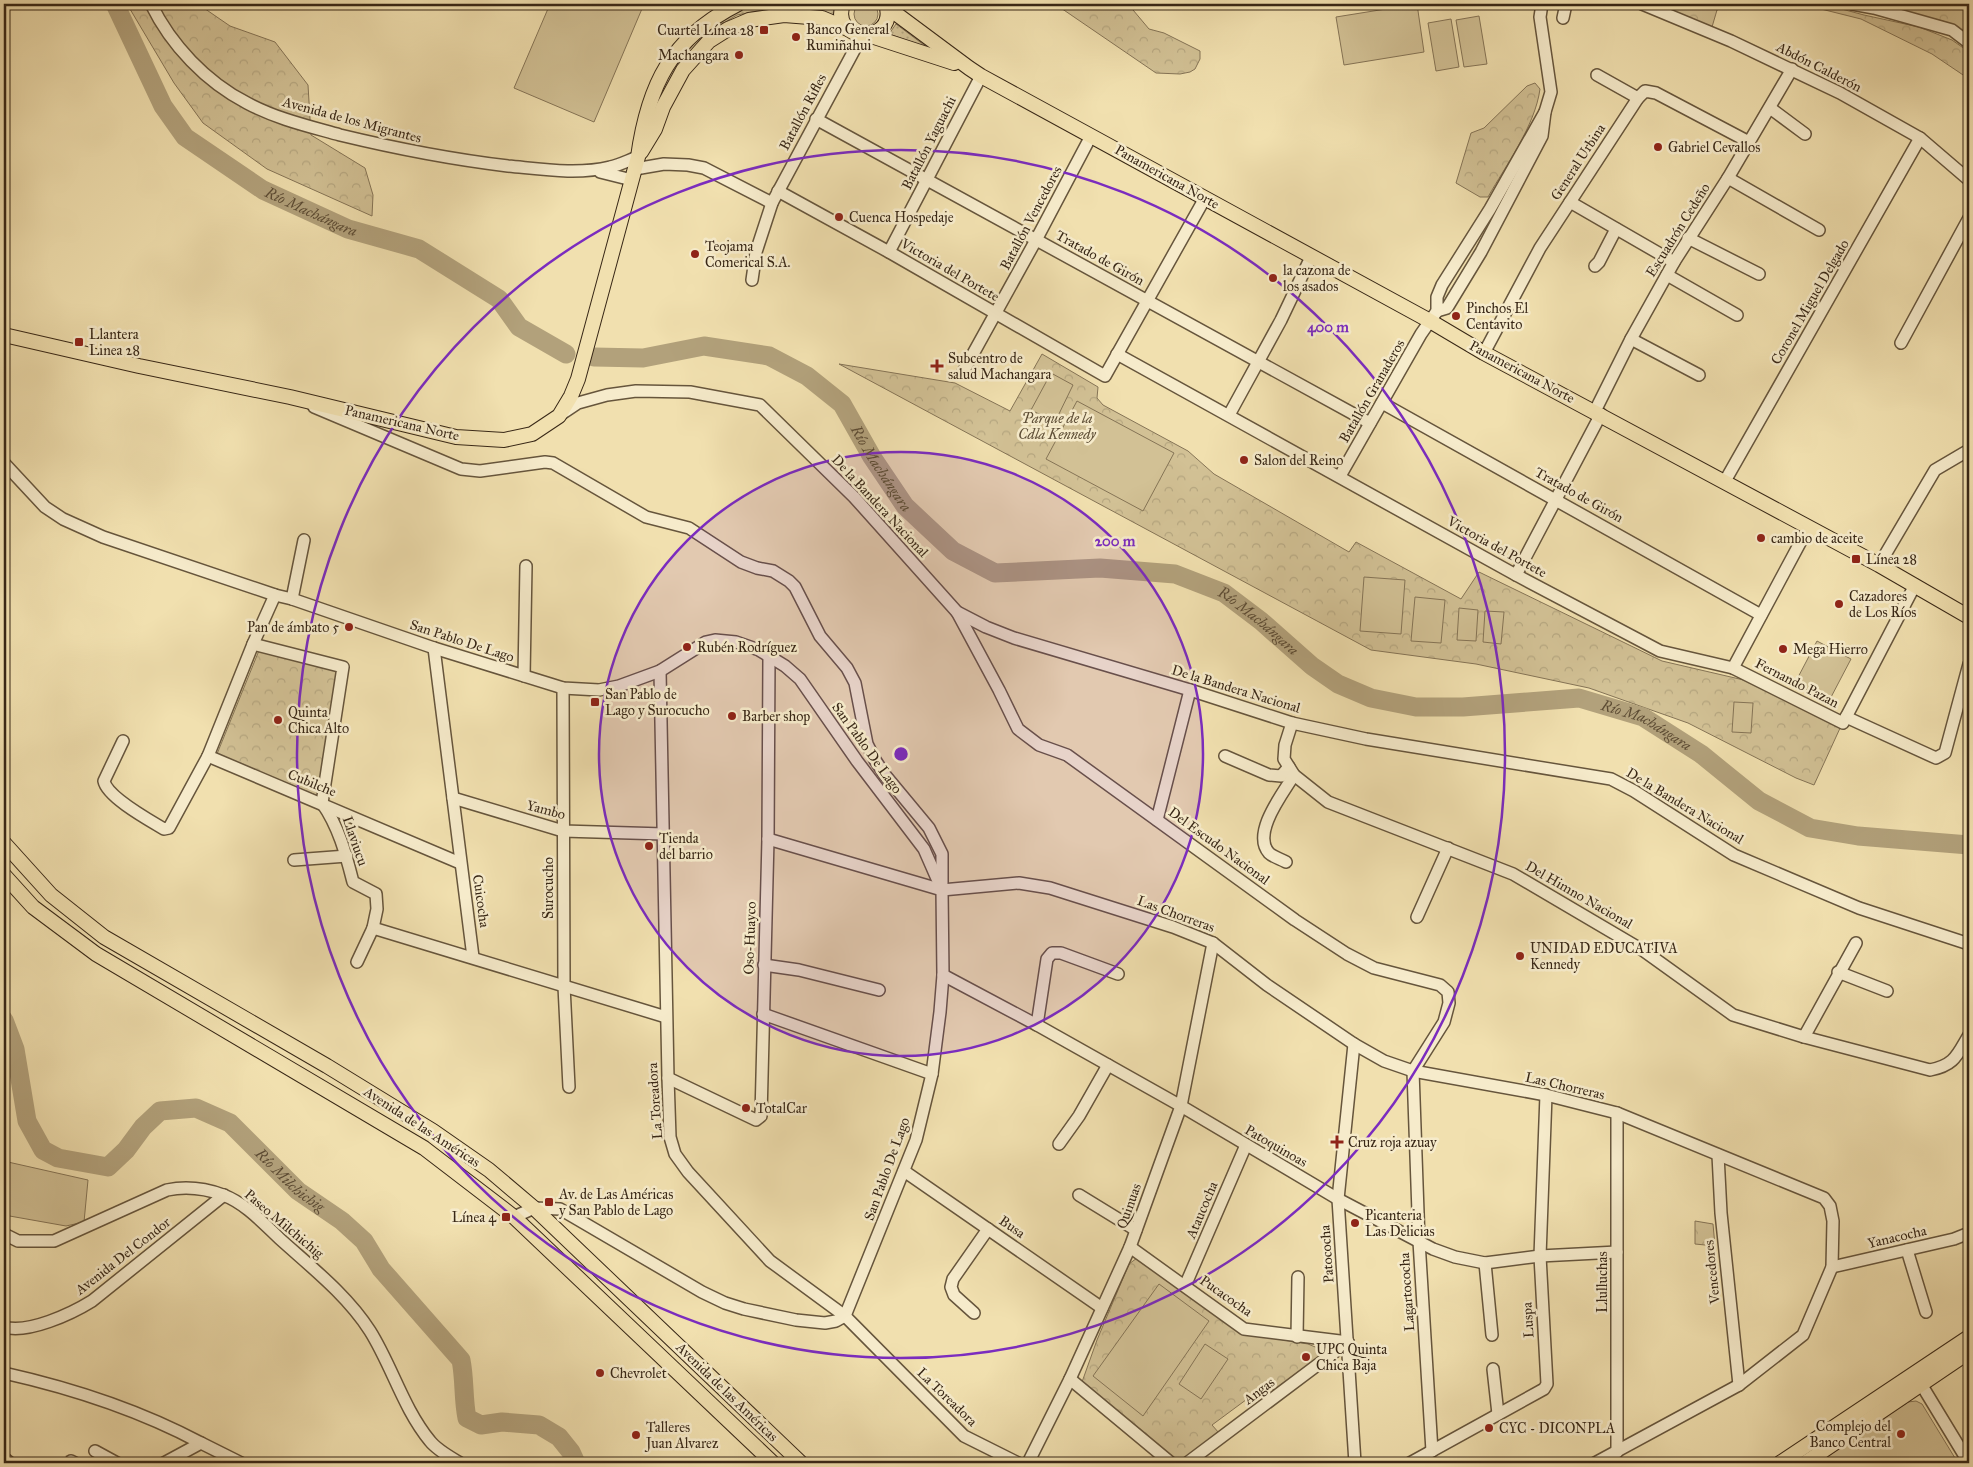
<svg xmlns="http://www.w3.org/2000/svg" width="1973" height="1467" viewBox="0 0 1973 1467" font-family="'IM FELL Great Primer',serif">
  <defs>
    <pattern id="grass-dots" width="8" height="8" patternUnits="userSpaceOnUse" patternTransform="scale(1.25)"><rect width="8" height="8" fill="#d2c195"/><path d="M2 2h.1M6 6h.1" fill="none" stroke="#b5a680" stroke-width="1.8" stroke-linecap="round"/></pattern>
    <pattern id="forest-crowns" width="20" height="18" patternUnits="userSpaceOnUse" patternTransform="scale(1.25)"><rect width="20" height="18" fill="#d2c195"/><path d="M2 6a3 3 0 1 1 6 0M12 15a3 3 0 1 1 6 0" fill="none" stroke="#b5a680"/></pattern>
  </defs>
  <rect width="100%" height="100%" fill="#f1e0af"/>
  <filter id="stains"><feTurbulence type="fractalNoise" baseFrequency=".004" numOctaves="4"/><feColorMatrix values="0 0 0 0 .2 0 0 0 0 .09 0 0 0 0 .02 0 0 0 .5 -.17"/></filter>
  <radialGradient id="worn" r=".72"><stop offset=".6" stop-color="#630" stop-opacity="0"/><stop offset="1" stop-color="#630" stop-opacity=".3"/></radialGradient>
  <g fill="url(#grass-dots)" stroke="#857456">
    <path d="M754,4H840L837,16L782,6L737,15L710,31V25L724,16Z"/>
    <path d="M896,24L928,48L889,34Z"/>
  </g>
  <g fill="url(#forest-crowns)" stroke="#857456">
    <path d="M127,4H198L230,26L275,42L308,85L311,135L365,168L373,195L372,216L267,169L203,123L174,83Z"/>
    <path d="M1055,4H1128L1149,29L1164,33L1200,51V59L1195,69L1190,72L1180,74L1156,73Z"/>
    <path d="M1656,4H1730L1717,10L1712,27Z"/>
    <path d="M1801,4H1823L1864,15L1919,27L1952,40L1969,52V79L1932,54L1861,19Z"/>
    <path d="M1872,4H1969V34L1943,21Z"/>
    <path d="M1535,83L1540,89C1535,126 1506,165 1488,197H1480L1456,183L1471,133L1484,128L1527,86Z"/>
    <path d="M1042,354L1098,387L1097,398L1103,405L1188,451L1214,474L1349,552L1356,542L1461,599L1479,572L1662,661L1748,681L1841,726L1814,785L1796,778L1688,723L1589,688L1476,664L1371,650L839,364L955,383L1010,411Z"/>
    <path d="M260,648L342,668L318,796L217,754Z"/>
    <path d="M1695,1221L1713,1224L1715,1246L1695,1244Z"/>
    <path d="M1137,1258L1241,1333L1308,1344L1320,1349L1322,1354L1277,1390L1262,1388L1212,1425L1219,1433L1180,1462L1175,1460L1082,1382L1097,1340L1129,1264Z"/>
  </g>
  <g fill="#d2c195" stroke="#857456">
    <circle cx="866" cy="14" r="12"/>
    <path d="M550,4H644L594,122L514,88Z"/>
    <path d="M1417,4L1424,52L1344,65L1336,17Z"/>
    <path d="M1479,16L1487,64L1464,67L1456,20Z"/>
    <path d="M1451,19L1459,67L1436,71L1428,23Z"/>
    <path d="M1051,373L1073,385L1055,422L1031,410Z"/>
    <path d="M1077,401L1174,453L1143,511L1046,459Z"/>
    <path d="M1364,577L1405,580L1401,634L1360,631Z"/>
    <path d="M1415,597L1445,600L1441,643L1411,641Z"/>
    <path d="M1459,608L1478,610L1476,641L1457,640Z"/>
    <path d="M1485,611L1504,612L1501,644L1483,642Z"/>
    <path d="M1817,641L1851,659L1829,701L1795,683Z"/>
    <path d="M1734,702L1753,703L1751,733L1732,732Z"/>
    <path d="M8,1162L88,1180L84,1222L66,1226L4,1215V1181Z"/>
    <path d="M1159,1284L1209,1321L1143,1416L1093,1376Z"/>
    <path d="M1205,1344L1228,1359L1201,1399L1179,1384Z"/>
    <path d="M1916,1401L1922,1404L1958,1463H1818L1908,1402Z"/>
  </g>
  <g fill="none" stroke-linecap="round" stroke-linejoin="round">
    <g stroke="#b2a17b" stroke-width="19">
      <path id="s1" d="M115,4L163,106L185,137L263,190L348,229L419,249L499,299L519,327L566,354"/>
      <path id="s2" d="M594,357L643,358L704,346L769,356L807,376L842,404L872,457L905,506L953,551L995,573L1100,568L1175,574L1224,593L1261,621L1312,666L1338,684L1371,698L1416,707H1463L1579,698L1643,717L1701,754L1759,801L1810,828L1858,836L1969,845"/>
      <path id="s3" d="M4,1020L15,1049L27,1121L43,1150L58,1158L108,1167L126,1150L143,1127L160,1111L196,1108L230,1123L298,1191L342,1221L364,1241L381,1269L461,1360C465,1380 463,1399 467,1418L481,1425L502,1422L539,1425L559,1437L571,1452L576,1463"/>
    </g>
    <g stroke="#66553c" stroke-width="14">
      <g id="minor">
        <path d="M151,4C171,45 206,82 247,103C277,119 308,126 340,135C398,149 449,159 508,166C541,169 577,175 610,167C620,165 629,160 638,157"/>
        <path d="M1642,4L1731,41L1840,93L1920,138L1969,180"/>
        <path d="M1852,4L1874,8L1952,30L1969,43"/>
        <path d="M1563,18L1566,4"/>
        <path d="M1597,75L1638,98"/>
        <path d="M1770,108L1805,134"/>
        <path d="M816,119L1370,423"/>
        <path d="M635,169L664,164L688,165L704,168L772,203"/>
        <path d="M600,172L632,180"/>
        <path d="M1728,178L1819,230"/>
        <path d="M778,191L889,252L1105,376L1205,198"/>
        <path d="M1570,202L1674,262"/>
        <path d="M1688,238L1759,274"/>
        <path d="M889,252L981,76"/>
        <path d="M1595,266L1599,262L1616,229"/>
        <path d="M1667,275L1737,315"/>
        <path d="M752,280L756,252L772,203L857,45V34"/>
        <path d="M1437,311L1447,308L1481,252L1542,136L1545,112L1551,92L1540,17L1542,4"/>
        <path d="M1631,339L1699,375"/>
        <path d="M1901,343L1969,218"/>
        <path d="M1484,353L1540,248L1638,98L1645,91L1656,93L1749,142"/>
        <path d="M1117,354L1516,575L1660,651L1733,668L1843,723L1915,585"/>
        <path d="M963,372L1036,240L1091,136"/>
        <path d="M1382,403L1761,615"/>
        <path d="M314,407L461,469L480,471L545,462L553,463L646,517L689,528L741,562L757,568L773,571L789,581L795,587L820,636L847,668L855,683L867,744L875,760L885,775L929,828L942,854V886"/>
        <path d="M1595,411L1631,339L1674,262L1728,178L1792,69"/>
        <path d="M560,415L578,403L607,395L636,391L690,392L760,405L854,497L957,612L986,627L1014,638L1190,690L1292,723L1366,739L1611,779L1634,791L1734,855L1859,908L1969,944"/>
        <path d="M1229,415L1281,320L1311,257"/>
        <path d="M4,463L45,507L63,519L103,537L275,595L292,599L434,648L563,688L599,690L619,686L660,671L706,642L715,640L736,642L759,650L785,666L800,679L857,761L924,849L942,890L943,975L940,1012L932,1074L916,1140L845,1316L836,1321L825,1323L796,1320L744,1309L725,1303L702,1292L560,1209L534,1208L514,1217"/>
        <path d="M1340,476L1421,334L1437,311V297L1442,285L1490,209L1545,112"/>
        <path d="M1725,481L1920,138"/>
        <path d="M1879,565L1935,470L1969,450"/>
        <path d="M1516,575L1601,414"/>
        <path d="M292,599L304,540"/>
        <path d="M957,612L999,690L1018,729L1039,745L1067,755L1295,920L1347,954L1374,968L1440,985L1448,992L1449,1003L1444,1022L1413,1071L1419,1241L1432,1451"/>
        <path d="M253,644L343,667L322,803C339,827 346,855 353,882L376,894L377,909L373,928L666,1017"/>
        <path d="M434,648L473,957"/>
        <path d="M1733,668L1808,528"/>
        <path d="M660,671L668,1078L670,1137L675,1154L688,1172L770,1261L845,1316L964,1436L1018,1463"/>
        <path d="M524,676L526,566"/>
        <path d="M563,688L564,986L569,1087"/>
        <path d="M1846,717L1936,758L1945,753L1969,664"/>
        <path d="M1292,723L1285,745L1284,759L1294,775L1328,802L1513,874L1644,951L1733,1015L1804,1037L1930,1070C1955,1065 1957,1055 1969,1035"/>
        <path d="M123,741L104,781C107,797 149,820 164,829L169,828L208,756L253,644L275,595"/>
        <path d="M208,756L460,863"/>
        <path d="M1225,756L1269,775L1281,776L1289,767"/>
        <path d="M453,798L563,831L664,834"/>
        <path d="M1157,820L1190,690"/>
        <path d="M768,839L942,890L1019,883L1050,888L1173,927L1213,943L1267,985L1354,1044L1384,1061L1413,1071L1546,1095L1617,1113L1824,1198L1830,1206L1833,1221L1832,1267L1803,1335L1739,1385L1595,1463"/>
        <path d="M294,860L347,856"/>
        <path d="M1286,862C1281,859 1273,857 1269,853C1251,833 1284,792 1294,775"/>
        <path d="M1417,917L1448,848"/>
        <path d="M357,962L373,928"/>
        <path d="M764,965L799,970L879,990"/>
        <path d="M1838,972L1887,991"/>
        <path d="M943,975L1037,1025L1181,1106L1338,1199L1433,1249L1455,1257L1485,1263L1540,1256L1617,1252"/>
        <path d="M763,1014L932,1074"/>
        <path d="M1037,1025L1047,959L1052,953H1061L1118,974"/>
        <path d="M1804,1037L1856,943"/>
        <path d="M1354,1044L1338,1199L1355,1463"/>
        <path d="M668,1078L756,1120L761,1116L768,839L769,656"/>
        <path d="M1059,1144L1079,1116L1108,1065"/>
        <path d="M1718,1155L1721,1213L1739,1385"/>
        <path d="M904,1171L1102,1308"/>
        <path d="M1079,1195L1136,1230"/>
        <path d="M4,1234L18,1241H54L167,1190C187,1186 204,1188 223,1195C245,1203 263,1223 280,1239C311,1267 347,1295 370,1331C392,1366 403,1408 430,1441C437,1450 450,1457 460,1463"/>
        <path d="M1130,1247L1244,1329L1348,1342"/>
        <path d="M1907,1250L1926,1312"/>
        <path d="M1485,1263L1492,1335"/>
        <path d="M1832,1267L1954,1239L1969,1233"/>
        <path d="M1185,1286L1246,1145"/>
        <path d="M974,1313L954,1295L951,1287L953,1279L988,1229"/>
        <path d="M4,1327C28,1334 71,1314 92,1301L224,1195"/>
        <path d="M1297,1337L1298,1277"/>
        <path d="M1493,1369L1498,1414"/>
        <path d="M4,1373C71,1388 141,1411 201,1443"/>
        <path d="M1070,1379L1171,1463"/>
        <path d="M1921,1384L1969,1463"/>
        <path d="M95,1451L117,1463"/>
        <path d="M1617,1452V1113"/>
        <path d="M4,1458L10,1463"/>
        <path d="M71,1461L75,1463"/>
        <path d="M164,1463L201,1443L241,1463"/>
        <path d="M1028,1463L1070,1379L1130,1247L1181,1106L1213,943"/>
        <path d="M1187,1463L1348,1342"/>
        <path d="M1410,1463L1544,1389L1547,1384L1540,1256L1546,1095"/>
      </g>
    </g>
    <g stroke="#382716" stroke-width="16">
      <g id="major">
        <path d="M843,4C829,44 899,45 886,4"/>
        <path d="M887,7L969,68L981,76L1430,321L1484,353L1879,565L1969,617"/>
        <path d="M868,35L954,63"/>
        <path d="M641,152L655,129L663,107L683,70L709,41L728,29L749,20L784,15L822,18L848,29"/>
        <path d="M4,335L139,366L290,397L456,437L504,440L532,434L559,416L571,396L578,379L638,157C648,85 671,38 738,4"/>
        <path d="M4,843L51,895L104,937L327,1066L433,1131L489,1170L534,1208L801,1463"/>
        <path d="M4,875L33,907L96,954L424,1148L514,1217L773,1463"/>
        <path d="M1780,1463L1969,1337"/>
        <path d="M1805,1463L1969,1352"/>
      </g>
    </g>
    <use href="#minor" stroke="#f6ebcb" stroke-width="11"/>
    <use href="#major" stroke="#f1e0af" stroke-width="14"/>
  </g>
  <circle cx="901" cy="754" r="302" fill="#7b2cbf" fill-opacity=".12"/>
  <g fill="none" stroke="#7b2cbf" stroke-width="2.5">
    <circle cx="901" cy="754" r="302"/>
    <circle cx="901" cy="754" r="604"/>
  </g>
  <g fill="#8f2418" stroke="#f6ebcb" stroke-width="2">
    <rect x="759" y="25" width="10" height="10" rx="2.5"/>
    <circle cx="796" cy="37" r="5"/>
    <circle cx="739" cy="55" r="5"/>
    <circle cx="1658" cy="147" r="5"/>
    <circle cx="839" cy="217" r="5"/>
    <circle cx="695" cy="254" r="5"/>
    <circle cx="1273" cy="278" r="5"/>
    <circle cx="1456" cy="316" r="5"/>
    <rect x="74" y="337" width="10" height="10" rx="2.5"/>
    <path d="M934.5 358.5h5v5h5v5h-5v5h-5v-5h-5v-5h5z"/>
    <circle cx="1244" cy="460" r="5"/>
    <circle cx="1761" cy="538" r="5"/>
    <rect x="1851" y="554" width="10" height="10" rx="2.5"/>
    <circle cx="1839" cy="604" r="5"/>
    <circle cx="349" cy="627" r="5"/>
    <circle cx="687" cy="647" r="5"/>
    <circle cx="1783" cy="649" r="5"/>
    <rect x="590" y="697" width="10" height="10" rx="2.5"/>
    <circle cx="732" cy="716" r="5"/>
    <circle cx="278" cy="720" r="5"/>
    <circle cx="649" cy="846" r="5"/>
    <circle cx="1520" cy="956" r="5"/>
    <circle cx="746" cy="1108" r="5"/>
    <path d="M1334.5 1134.5h5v5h5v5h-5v5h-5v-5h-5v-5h5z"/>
    <rect x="544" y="1197" width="10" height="10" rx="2.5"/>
    <rect x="501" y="1212" width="10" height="10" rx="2.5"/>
    <circle cx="1355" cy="1223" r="5"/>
    <circle cx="1306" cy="1357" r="5"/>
    <circle cx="600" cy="1373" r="5"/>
    <circle cx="1489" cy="1428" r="5"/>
    <circle cx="1901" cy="1434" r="5"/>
    <circle cx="636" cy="1435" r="5"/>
  </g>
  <g text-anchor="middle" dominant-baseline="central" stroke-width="5" stroke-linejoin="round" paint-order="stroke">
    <g font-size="14" fill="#382716" stroke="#f6ebcb" text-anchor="start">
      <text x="806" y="29">Banco General<tspan x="806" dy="16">Rumiñahui</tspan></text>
      <text x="754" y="30" text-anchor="end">Cuartel Línea 28</text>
      <text x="729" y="55" text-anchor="end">Machangara</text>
      <text x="1668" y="147">Gabriel Cevallos</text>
      <text x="849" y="217">Cuenca Hospedaje</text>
      <text x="705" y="246">Teojama<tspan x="705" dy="16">Comerical S.A.</tspan></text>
      <text x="1283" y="270">la cazona de<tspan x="1283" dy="16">los asados</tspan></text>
      <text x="1466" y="308">Pinchos El<tspan x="1466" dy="16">Centavito</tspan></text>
      <text x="89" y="334">Llantera<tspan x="89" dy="16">Linea 28</tspan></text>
      <text x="948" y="358">Subcentro de<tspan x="948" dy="16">salud Machangara</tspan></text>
      <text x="1254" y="460">Salon del Reino</text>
      <text x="1771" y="538">cambio de aceite</text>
      <text x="1866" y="559">Línea 28</text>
      <text x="1849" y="596">Cazadores<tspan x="1849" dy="16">de Los Ríos</tspan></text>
      <text x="339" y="627" text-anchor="end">Pan de ámbato 5</text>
      <text x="697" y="647">Rubén Rodríguez</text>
      <text x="1793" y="649">Mega Hierro</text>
      <text x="605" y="694">San Pablo de<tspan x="605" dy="16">Lago y Surocucho</tspan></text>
      <text x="288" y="712">Quinta<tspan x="288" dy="16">Chica Alto</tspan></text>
      <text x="742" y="716">Barber shop</text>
      <text x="659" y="838">Tienda<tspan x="659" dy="16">del barrio</tspan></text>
      <text x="1530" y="948">UNIDAD EDUCATIVA<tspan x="1530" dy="16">Kennedy</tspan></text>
      <text x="756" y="1108">TotalCar</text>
      <text x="1348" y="1142">Cruz roja azuay</text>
      <text x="559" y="1194">Av. de Las Américas<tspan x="559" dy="16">y San Pablo de Lago</tspan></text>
      <text x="1365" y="1215">Picanteria<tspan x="1365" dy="16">Las Delicias</tspan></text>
      <text x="496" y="1217" text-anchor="end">Línea 4</text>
      <text x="1316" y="1349">UPC Quinta<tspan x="1316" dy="16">Chica Baja</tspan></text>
      <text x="610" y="1373">Chevrolet</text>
      <text x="1891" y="1426" text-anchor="end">Complejo del<tspan x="1891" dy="16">Banco Central</tspan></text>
      <text x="646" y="1427">Talleres<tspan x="646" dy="16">Juan Alvarez</tspan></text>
      <text x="1499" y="1428">CYC - DICONPLA</text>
    </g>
    <g font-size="14" fill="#382716" stroke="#f6ebcb">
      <text transform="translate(1819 67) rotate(27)">Abdón Calderón</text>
      <text transform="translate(803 112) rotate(-62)">Batallón Rifles</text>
      <text transform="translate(352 120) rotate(15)">Avenida de los Migrantes</text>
      <text transform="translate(929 143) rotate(-63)">Batallón Yaguachi</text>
      <text transform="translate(1578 162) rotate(-57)">General Urbina</text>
      <text transform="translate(1167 177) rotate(29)">Panamericana Norte</text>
      <text transform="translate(1031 218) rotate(-62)">Batallón Vencedores</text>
      <text transform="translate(1678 230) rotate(-58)">Escuadrón Cedeño</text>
      <text transform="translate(1100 258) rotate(29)">Tratado de Girón</text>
      <text transform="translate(950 270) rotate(30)">Victoria del Portete</text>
      <text transform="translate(1810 302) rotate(-60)">Coronel Miguel Delgado</text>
      <text transform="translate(1522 372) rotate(28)">Panamericana Norte</text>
      <text transform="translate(1372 391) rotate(-60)">Batallón Granaderos</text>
      <text transform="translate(402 423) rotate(13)">Panamericana Norte</text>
      <text transform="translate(1579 495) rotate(29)">Tratado de Girón</text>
      <text transform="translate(880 506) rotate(47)">De la Bandera Nacional</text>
      <text transform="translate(1497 547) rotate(29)">Victoria del Portete</text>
      <text transform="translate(462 641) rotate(18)">San Pablo De Lago</text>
      <text transform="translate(1797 683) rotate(27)">Fernando Pazan</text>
      <text transform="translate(1236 689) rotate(17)">De la Bandera Nacional</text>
      <text transform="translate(867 748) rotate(54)">San Pablo De Lago</text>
      <text transform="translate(312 783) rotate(22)">Cubilche</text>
      <text transform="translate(1685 806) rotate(31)">De la Bandera Nacional</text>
      <text transform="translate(546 810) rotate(15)">Yambo</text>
      <text transform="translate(355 841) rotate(71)">Llaviucu</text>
      <text transform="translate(1219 846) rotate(36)">Del Escudo Nacional</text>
      <text transform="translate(548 888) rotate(-90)">Surocucho</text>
      <text transform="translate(1579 895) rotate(30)">Del Himno Nacional</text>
      <text transform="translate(481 901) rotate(82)">Cuicocha</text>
      <text transform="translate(1176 914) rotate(20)">Las Chorreras</text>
      <text transform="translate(750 938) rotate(-88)">Oso-Huayco</text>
      <text transform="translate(1565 1086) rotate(13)">Las Chorreras</text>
      <text transform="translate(655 1101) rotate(-94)">La Toreadora</text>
      <text transform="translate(422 1127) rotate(33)">Avenida de las Américas</text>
      <text transform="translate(1276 1146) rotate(30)">Patoquinoas</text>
      <text transform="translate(887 1169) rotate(-70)">San Pablo De Lago</text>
      <text transform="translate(1129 1206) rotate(-70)">Quinuas</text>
      <text transform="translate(1202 1210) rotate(-67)">Ataucocha</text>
      <text transform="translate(284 1224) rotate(40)">Paseo Milchichig</text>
      <text transform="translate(1012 1227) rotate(35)">Busa</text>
      <text transform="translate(1897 1237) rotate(-13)">Yanacocha</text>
      <text transform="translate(1327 1254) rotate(-94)">Patococha</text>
      <text transform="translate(123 1256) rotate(-38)">Avenida Del Condor</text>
      <text transform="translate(1712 1272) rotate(-96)">Vencedores</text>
      <text transform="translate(1602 1282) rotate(-90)">Llulluchas</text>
      <text transform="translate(1407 1292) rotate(-94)">Lagartococha</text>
      <text transform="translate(1226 1296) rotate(35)">Pucacocha</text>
      <text transform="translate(1528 1320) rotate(-93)">Luspa</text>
      <text transform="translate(1259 1391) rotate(-37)">Angas</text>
      <text transform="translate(727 1392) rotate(44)">Avenida de las Américas</text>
      <text transform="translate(947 1397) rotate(44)">La Toreadora</text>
    </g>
    <g font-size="14" font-style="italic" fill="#5e4e36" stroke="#f6ebcb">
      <text x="1057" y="418">Parque de la<tspan x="1057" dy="16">Cdla Kennedy</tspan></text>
    </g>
    <g font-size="15" font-style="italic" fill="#5d4c34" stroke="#f6ebcb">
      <text stroke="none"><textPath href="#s1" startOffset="298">Río Machángara</textPath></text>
      <text stroke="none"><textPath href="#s2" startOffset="340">Río Machángara</textPath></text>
      <text stroke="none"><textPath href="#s2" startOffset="775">Río Machángara</textPath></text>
      <text stroke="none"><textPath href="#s2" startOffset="1195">Río Machángara</textPath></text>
      <text stroke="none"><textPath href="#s3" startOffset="438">Río Milchichig</textPath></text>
    </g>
  </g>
  <circle cx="901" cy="754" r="8" fill="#7b2cbf" stroke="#f6ebcb" stroke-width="2.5"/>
  <g font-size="15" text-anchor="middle" font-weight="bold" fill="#7b2cbf" stroke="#f6ebcb" stroke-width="5" stroke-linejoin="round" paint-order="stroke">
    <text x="1328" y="332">400 m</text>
    <text x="1115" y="546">200 m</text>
  </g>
  <rect width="1973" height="1467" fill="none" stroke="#f1e0af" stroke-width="20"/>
  <rect x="5" y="5" width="1963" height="1457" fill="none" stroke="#382716" stroke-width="2.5"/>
  <rect x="10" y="10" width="1953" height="1447" fill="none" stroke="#382716"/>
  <rect width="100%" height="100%" filter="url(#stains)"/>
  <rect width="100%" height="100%" fill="url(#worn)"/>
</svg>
